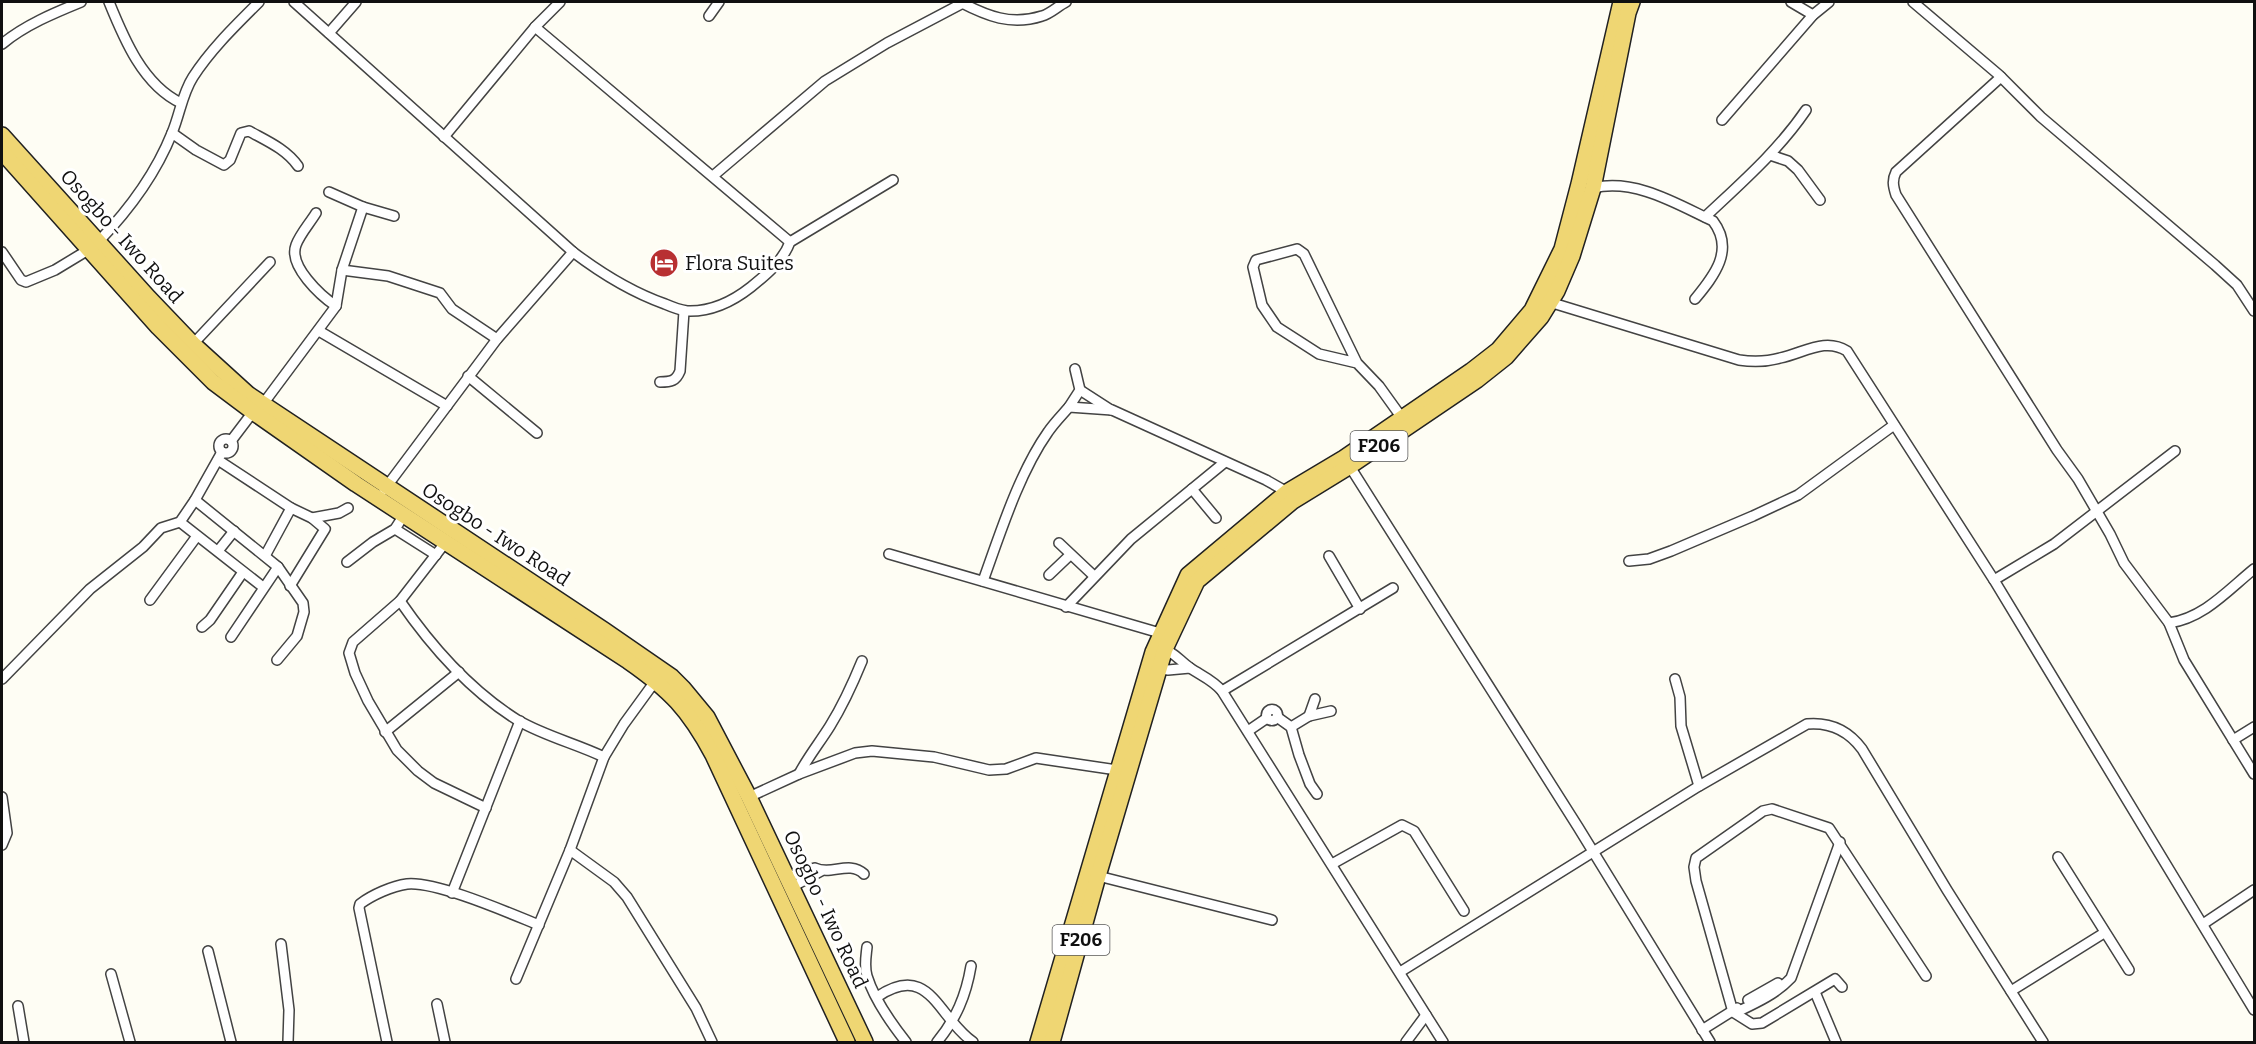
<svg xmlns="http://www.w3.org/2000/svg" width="2256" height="1044" viewBox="0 0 2256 1044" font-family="Bitter,serif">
  <rect width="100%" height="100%" fill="#fefdf4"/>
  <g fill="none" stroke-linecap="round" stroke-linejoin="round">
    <g stroke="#434343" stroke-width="12">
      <g id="minor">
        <path d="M109,2C124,39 143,85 181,103"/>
        <path d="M294,2L573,252C602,274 631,292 665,304C672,307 680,310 687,311C711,312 732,302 751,287C766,275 783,261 790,242L893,180"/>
        <path d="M960,2C987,16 1011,26 1042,16C1050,14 1058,6 1066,2"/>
        <path d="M1791,2L1813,15"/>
        <path d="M1913,2L1999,75L2041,117L2215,265L2237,285L2254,311"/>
        <path d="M709,16L719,2"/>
        <path d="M535,27L790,242"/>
        <path d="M329,33L356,2"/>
        <path d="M2,44C25,25 54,13 81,2"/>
        <path d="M2001,77L1896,172C1892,180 1893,186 1896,195L2057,450L2078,479L2110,534L2124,563L2169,623L2184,660L2254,774"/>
        <path d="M1722,120L1813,15L1829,2"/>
        <path d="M172,133L196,150L224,165L230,160L241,133L249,131C267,141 286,149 298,166"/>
        <path d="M444,137L535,27L560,2"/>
        <path d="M1770,155L1788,161L1798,170L1820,200"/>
        <path d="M713,176L825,81L887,43L963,3"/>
        <path d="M1593,188C1635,178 1677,204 1713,221C1735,250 1714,276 1695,299"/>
        <path d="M329,192L363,207L394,216"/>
        <path d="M316,213C310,223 300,234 296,245C288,266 321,296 336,306"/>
        <path d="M1705,217C1741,183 1778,151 1806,110"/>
        <path d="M98,242C128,211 156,173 172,133C180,114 182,94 193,77C211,49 236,25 259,2"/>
        <path d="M2,252L21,280L26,282L55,270L88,250"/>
        <path d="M342,270L388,276L440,293L452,309L497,339"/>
        <path d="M1546,301L1739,360C1753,362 1766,362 1780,358C1804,353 1825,337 1847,351L1994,580L2254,1010"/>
        <path d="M319,331L447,406"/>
        <path d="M193,344L270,262"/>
        <path d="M1357,363L1319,354L1277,327L1262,305L1253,267L1256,260L1297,249L1304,254L1357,363L1379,386L1402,418"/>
        <path d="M468,376L537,433"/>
        <path d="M660,382C671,382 676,381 680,371L684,311"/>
        <path d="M1080,390L1111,410"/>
        <path d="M263,404L336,306L342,270L363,207"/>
        <path d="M1069,407L1080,390L1075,369"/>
        <circle cx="226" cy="446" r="7"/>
        <path d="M231,441L253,412"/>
        <path d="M218,460L291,508L312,518L325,529L290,586"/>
        <path d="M1347,462L1578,827L1710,1042"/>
        <path d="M1192,489L1216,518"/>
        <path d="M384,490L497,339L573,252"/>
        <path d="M195,500L278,567L303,603L304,612L297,636L277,660"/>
        <path d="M312,518L339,513L348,508"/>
        <path d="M180,522L263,587"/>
        <path d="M395,529L436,555"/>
        <path d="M445,543L400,601L353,642L349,653L355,673L368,701L397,750L418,771L434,783L486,808"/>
        <path d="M1059,543L1094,576"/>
        <path d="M218,551L234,531"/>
        <path d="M889,554L1160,633"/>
        <path d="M265,556L291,508"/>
        <path d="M1329,556L1360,609"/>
        <path d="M1629,561L1649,559L1671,551L1753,516L1798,495L1894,425"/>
        <path d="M347,562L373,542L395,529L404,515"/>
        <path d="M1049,575L1070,555"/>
        <path d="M1994,580L2054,544L2175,451"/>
        <path d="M983,581C1000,534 1019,473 1048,432C1054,423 1062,415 1069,407L1112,410L1266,480L1287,492"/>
        <path d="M150,600L197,536"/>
        <path d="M400,601C431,646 472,692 519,721C545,736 577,744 604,757"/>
        <path d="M1066,607L1131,539L1225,462"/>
        <path d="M2169,623C2204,618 2228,590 2254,569"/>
        <path d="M202,627L210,620L243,572"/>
        <path d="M231,637L278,567"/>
        <path d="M1162,648C1174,652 1180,661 1190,668C1202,676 1213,680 1222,691L1443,1042"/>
        <path d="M1157,668L1168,670L1190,668"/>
        <path d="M2,679L90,589L143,547L161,528L180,522L195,500L222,452"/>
        <path d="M1675,679L1680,697L1681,726L1699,786"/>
        <path d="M1222,691L1393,588"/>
        <circle cx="1272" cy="715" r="5.5"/>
        <path d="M1309,716L1315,699"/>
        <path d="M1277,717L1291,727L1299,755L1310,784L1317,794"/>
        <path d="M1291,727L1309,716L1331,711"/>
        <path d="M1248,731L1267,718"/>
        <path d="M385,732L459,672"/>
        <path d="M2233,740L2254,727"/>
        <path d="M799,774C808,757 820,742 830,726C843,705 853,683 862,661"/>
        <path d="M2,797L7,833L2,845"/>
        <path d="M749,797L799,774L855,753L872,751L934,757L989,770L1006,769L1036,758L1117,770"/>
        <path d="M570,850L614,882L627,897L696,1008L712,1042"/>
        <path d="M2058,857L2129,970"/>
        <path d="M1332,864L1402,825L1414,831L1464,911"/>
        <path d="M1098,876L1272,920"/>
        <path d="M788,877L815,868C831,876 849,860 864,874"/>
        <path d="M792,887L821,871"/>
        <path d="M452,893L520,721"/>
        <path d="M2203,924L2254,890"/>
        <path d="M281,944L289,1010L288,1042"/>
        <path d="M867,947C866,957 864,966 867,976C874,999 891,1023 906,1042"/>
        <path d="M208,951L231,1042"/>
        <path d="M1400,972L1699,786L1807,724C1830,722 1848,730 1862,749L1947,890L2043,1042"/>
        <path d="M111,974L130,1042"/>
        <path d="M516,979L570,850L604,757L624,724L656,680"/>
        <path d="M1842,987L1835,979L1762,1023L1752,1024L1733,1012L1696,881L1694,867L1696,858L1763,811L1772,809L1829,828L1926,976"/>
        <path d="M2011,991L2104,933"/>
        <path d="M1815,992L1836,1042"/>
        <path d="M877,997C930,961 937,1017 973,1042"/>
        <path d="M1748,1000L1778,983"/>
        <path d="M437,1004L445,1042"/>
        <path d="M18,1006L24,1042"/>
        <path d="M1736,1010L1739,1011C1758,1002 1777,993 1791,978L1840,842"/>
        <path d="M1702,1030L1737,1008"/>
        <path d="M387,1042L359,908L360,904C372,895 392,886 407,884C436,881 509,913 539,925"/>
        <path d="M937,1042C956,1019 966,996 971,966"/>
        <path d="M1406,1042L1426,1015"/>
      </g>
    </g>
    <g stroke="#212121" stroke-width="18">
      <g id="primary">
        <path d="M2,135L149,298L193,344L248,394L604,630L672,677L683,688L707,717L749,797L865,1042"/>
        <path d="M2,152L158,327L213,382L253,412L356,484L628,661C670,690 689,710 713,755L847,1042"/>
        <path d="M1038,1042L1153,652L1188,575L1287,492L1344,458L1471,371L1498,350L1532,310L1562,249L1579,184L1621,2"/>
        <path d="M1052,1042L1098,876L1165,649L1197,581L1293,501L1350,466L1477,380L1506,357L1541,317L1557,291L1572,256L1593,188L1628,13L1632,2"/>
      </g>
    </g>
    <use href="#minor" stroke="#fff" stroke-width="9"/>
    <use href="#primary" stroke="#efd673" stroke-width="15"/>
  </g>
  <defs>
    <g id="hotel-disc" transform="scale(1.5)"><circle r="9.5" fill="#b83032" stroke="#fff"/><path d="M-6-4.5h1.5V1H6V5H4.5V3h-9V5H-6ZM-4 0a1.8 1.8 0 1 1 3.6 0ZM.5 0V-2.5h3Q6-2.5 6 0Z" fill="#fff"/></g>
  </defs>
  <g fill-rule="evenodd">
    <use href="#hotel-disc" x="664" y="263"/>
  </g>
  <g text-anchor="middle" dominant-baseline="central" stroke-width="6" stroke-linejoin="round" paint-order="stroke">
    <g fill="#fff" stroke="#585858" stroke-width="1.5">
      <rect x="1350.5" y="431" width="57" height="30" rx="4.5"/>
      <rect x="1052.5" y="925" width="57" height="30" rx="4.5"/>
    </g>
    <g font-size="18" font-weight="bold" fill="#101010">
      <text x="1379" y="446">F206</text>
      <text x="1081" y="940">F206</text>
    </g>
    <g font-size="20" fill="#101010" stroke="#fff">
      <text transform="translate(122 236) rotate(48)">Osogbo - Iwo Road</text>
      <text transform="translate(496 534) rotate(33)">Osogbo - Iwo Road</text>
      <text transform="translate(826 909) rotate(65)">Osogbo - Iwo Road</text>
    </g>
    <g font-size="20" fill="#101010" stroke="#fff" text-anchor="start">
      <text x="685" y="263">Flora Suites</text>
    </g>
  </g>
  <rect width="2256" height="1044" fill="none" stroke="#101010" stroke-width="6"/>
</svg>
